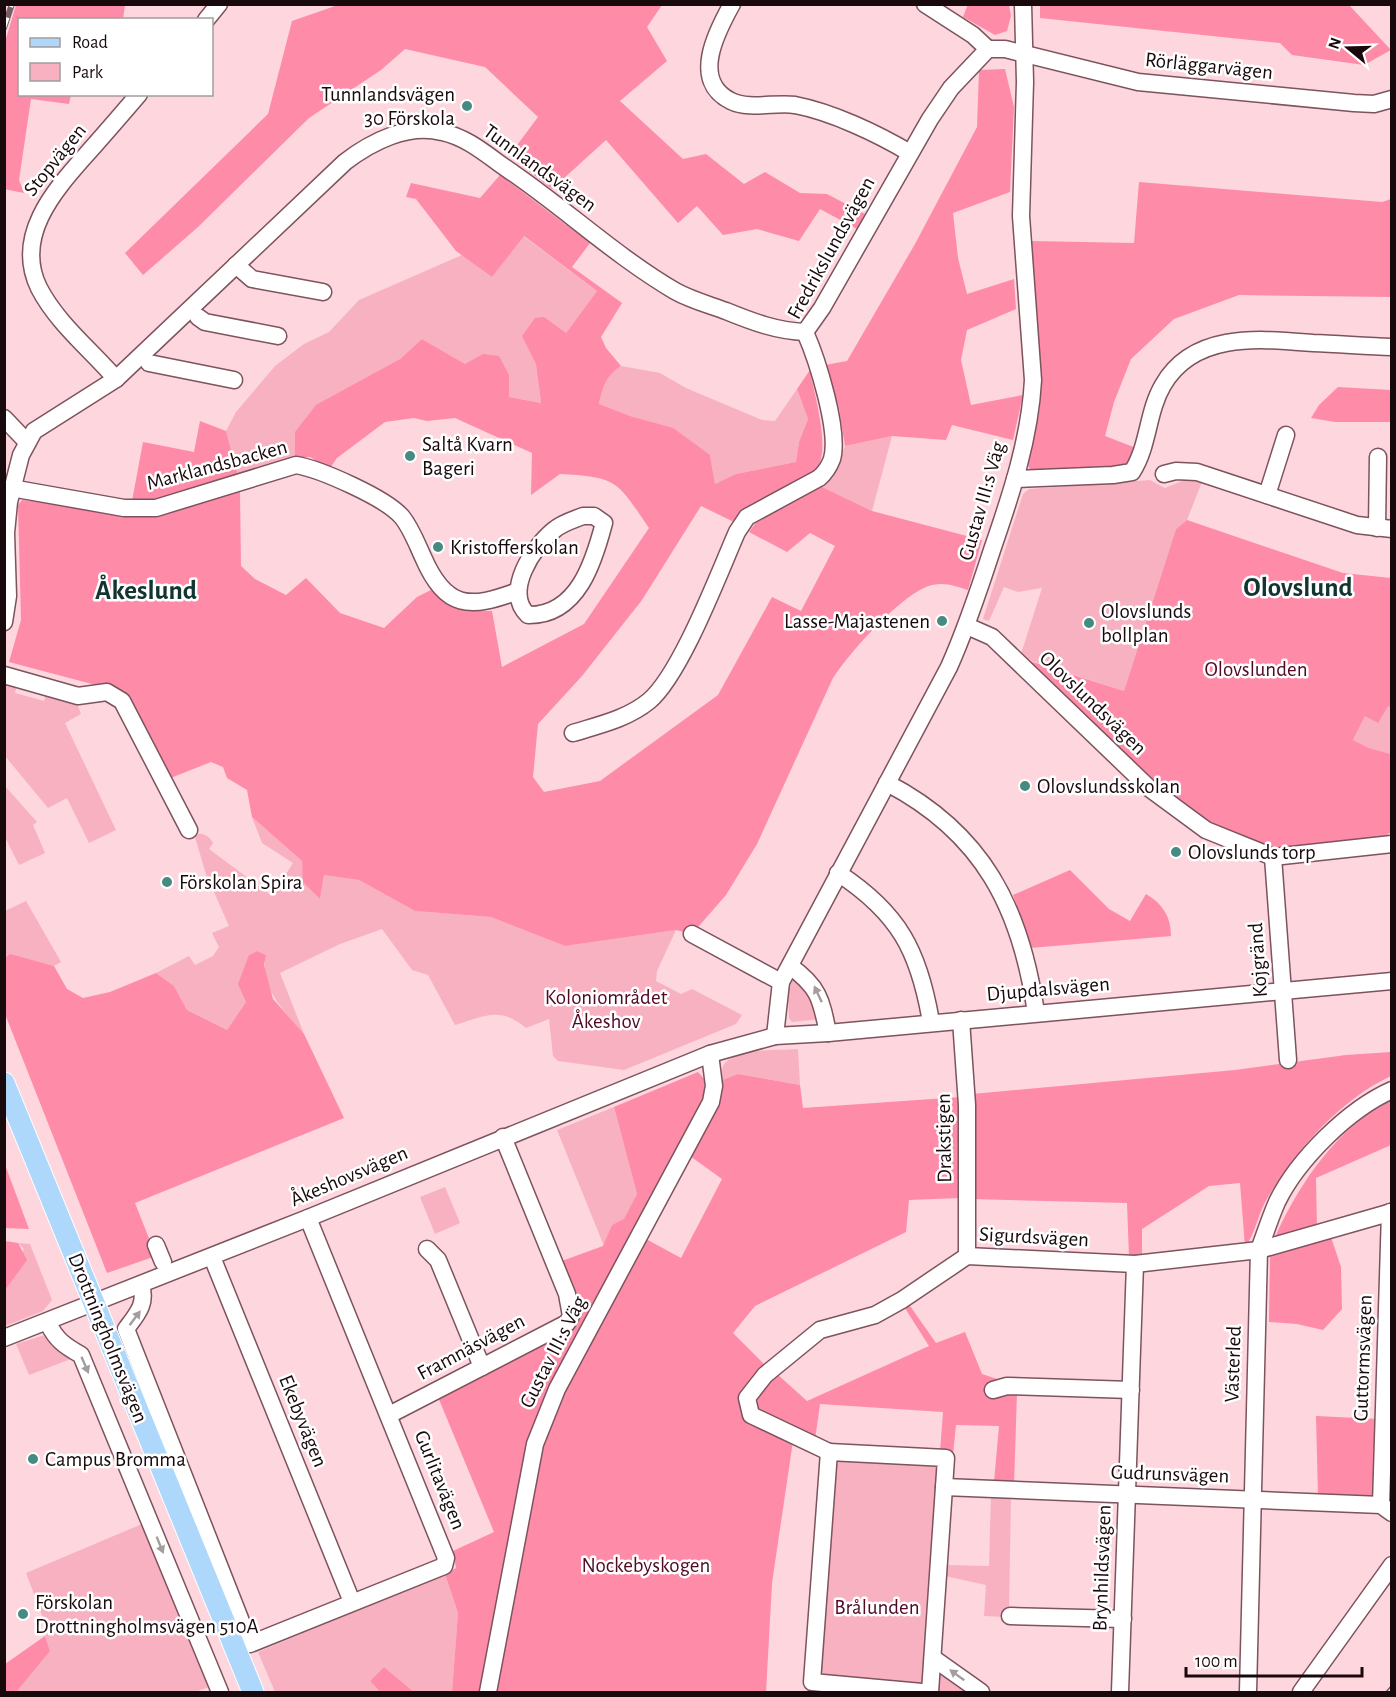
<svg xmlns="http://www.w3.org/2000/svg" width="1396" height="1697" viewBox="0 0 1396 1697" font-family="'Alegreya Sans',sans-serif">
  <rect width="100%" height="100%" fill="#fed6de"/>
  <g fill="#f8b1c0">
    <path d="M523,236L597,291L566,333L523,336L536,364L541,403L509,397V375L483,355L465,364L422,339L400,359L363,380L295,458L238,475L226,431L236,412L275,366L304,344L329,332L359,300L462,255L492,277Z"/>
    <path d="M621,366L660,373L686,388L762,420L775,421L797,389L808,419L799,442L796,462L736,474L715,484L710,455L633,417L599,404C603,386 606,376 621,366Z"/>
    <path d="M892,436L872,511L820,486L838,464L845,446Z"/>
    <path d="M1189,478L1203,479L1187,520L1176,529L1124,691L1020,657L1042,588L1018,592L1004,587L989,621L983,619L1023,494L1029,489L1150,480L1165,488Z"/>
    <path d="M4,682L17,684L15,693L44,701L47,692L76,701L81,714L65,723L116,830L89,843L67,798L48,808L5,756Z"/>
    <path d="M1388,705L1391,708V754L1369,748L1353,740L1365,716Z"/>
    <path d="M4,785L37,822L33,825L45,853L19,865L5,837Z"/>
    <path d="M252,817L302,861L304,882L320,899L324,875L359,880L415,911L491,917L565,946L676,930L657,971L656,981L681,994L692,989L742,1015L736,1024L624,1070L558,1061L553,1056L549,1019L526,1028C500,1006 485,1016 455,1025L428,975L412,970L382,929L340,944L280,973L304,1034C285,1012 258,986 266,955L257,951L249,955L246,1002L227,1030L187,1010L174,986L156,973L189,956L195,965L213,956L219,947L212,933L229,926L206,874L194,834C203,833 208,834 213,843L209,849L272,896L293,863L262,843Z"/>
    <path d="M26,901L61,962L54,966L10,955L5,958V911Z"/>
    <path d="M793,979L802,980L821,1019L792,1022L789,1018L788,992Z"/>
    <path d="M798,1049L800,1085L738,1074L722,1080C722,1074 721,1066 726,1062C743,1047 777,1051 798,1049Z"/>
    <path d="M614,1107L637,1194L624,1220L612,1225L604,1246L557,1130Z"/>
    <path d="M445,1187L460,1223L435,1234L420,1197Z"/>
    <path d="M18,1243L30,1244L52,1300L43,1311L5,1326V1290L24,1249Z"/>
    <path d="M48,1334L76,1357L29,1375L16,1344Z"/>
    <path d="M840,1459L936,1465L939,1468L924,1684L824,1677L821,1669L835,1464Z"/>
    <path d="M991,1496L1011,1497L1009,1608L1005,1617L984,1616L986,1585L945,1576L946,1565L989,1566Z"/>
    <path d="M142,1524L209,1687L195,1692H20L18,1690L50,1651L45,1636L48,1631L26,1573Z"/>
    <path d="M445,1574L458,1613L452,1692H414L384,1667L370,1681L380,1692H275L258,1652Z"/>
    <path d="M933,1658L982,1692H930Z"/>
  </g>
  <g fill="#fe8ba8">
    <path d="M968,4L1009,5L1011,16L1007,31L995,35L963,17Z"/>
    <path d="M1040,4L1349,5L1391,50L1364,65L1292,55L1280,43L1040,18Z"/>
    <path d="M16,5H125L123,19L20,20V94L71,95L69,104L31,99L19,180L24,193L4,189L5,42Z"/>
    <path d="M338,5H662L647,27L667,61L620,101L683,159L706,154L744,184L765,172L800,193L827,194L865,214L857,229L820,209L799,241L757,229L723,235L697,206L678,223L606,140L552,189L509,156L538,117L485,67L405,49L381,70L309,118L198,227L143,275L125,253L268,114L292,21Z"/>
    <path d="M1005,69L1014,107L1010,192L953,213L958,258L967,294L1014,279L1016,309L967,330L961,360L971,405L1023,395L1013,440L952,425L946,440L892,436L845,446L839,408L825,365L847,361L915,244L977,127L979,70Z"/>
    <path d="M500,175L590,243L572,267L622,303L601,337L606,348L621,366C606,376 603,386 599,404L633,417L673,428L710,455L715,484L736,474L796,462L799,442L808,419L797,389L810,370C814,393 830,447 818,466C812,476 795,486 784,491C762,501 751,503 734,522L701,506L642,600L582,676L538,724L533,777L544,792L600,781L718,695L772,597L801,611L835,546L810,533L787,552L749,532L757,521L820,486L872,511L982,540L968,590C955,586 946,582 932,585C904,591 847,655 832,680L757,844L726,895L692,934L676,930L565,946L491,917L415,911L359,880L324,875L320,899L303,882L302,861L252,817L247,790L227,778L223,767L211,762L168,779L107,688L9,662L21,620L18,505L22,500L157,512L240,492L241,566L255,579L286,595L306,578L340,613L384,628L417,597L433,589C452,607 466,611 492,611L502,667L584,624L649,528C617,481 618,477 560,474L531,495L532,453L455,418L427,421L414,418L385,422L337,458L330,468L310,457L295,458V432L316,405L400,359L422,339L465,364L483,354L499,356L509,375V397L541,403L536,364L522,336L535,318L544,317L566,333L597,291L524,236L492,277L456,251L416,199L406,197L411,183L480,198Z"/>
    <path d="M1139,182L1382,202L1391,199V297L1239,295L1174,319L1131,359L1114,402L1105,436L1136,448L1132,472L1030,470L1027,462L1040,407L1041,381L1031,241L1134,243Z"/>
    <path d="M1338,387L1391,390V422H1335L1311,418L1319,405Z"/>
    <path d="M200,421L226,431L238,475L156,500L132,501L143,442L194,452Z"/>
    <path d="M1187,520L1343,573L1391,578V708L1388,706L1378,723L1365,716L1353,740L1369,748L1391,754V832L1377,843L1274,849L1209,825L1181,807L1020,658L1124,691L1176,529Z"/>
    <path d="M1070,870L1109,909L1130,921L1146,894C1163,904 1171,917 1171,936L1030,948L1013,895Z"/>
    <path d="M257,951L266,955L264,965L273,999L304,1034L344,1118L135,1203L156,1256L107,1273L5,1014V958L10,954L54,966L67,989L83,998L110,992L156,973L174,986L187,1010L227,1030L246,1002L238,984L249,955Z"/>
    <path d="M1391,1052V1076C1340,1100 1297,1149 1268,1197C1258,1212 1256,1233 1245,1247L1240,1183L1209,1186L1142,1229V1259L1129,1257L1127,1203L972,1199V1094L1235,1070L1346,1055Z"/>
    <path d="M698,1072L705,1080L704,1100L552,1382L480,1692H452L458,1613L445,1574L456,1568L453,1551L494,1532L438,1397L573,1325L559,1262L603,1246L612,1225L624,1219L637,1194L614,1107Z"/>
    <path d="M738,1074L800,1085L803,1108L961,1097L960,1198L909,1200L906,1232L755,1306L733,1333L766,1366C751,1383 734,1393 744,1418L793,1441L772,1583L766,1692H492L548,1421L646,1239L681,1258L722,1179L690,1156L722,1080Z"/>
    <path d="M1391,1100V1145L1316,1178L1317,1228L1279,1241L1276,1235C1300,1182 1338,1127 1391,1100Z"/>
    <path d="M4,1162L29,1229L5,1228Z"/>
    <path d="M1331,1237L1341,1267L1342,1309L1323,1330L1297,1324L1269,1322L1270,1255Z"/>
    <path d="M5,1241L18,1243L27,1260L5,1290Z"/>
    <path d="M908,1303L936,1343L965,1332L982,1374L1003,1381L1017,1392L1014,1485L994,1482L999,1426L956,1425L953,1455L940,1452L943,1412L820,1404L815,1440L759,1412C753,1394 765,1386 777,1374L807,1401L929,1346L903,1305Z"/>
    <path d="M1316,1416L1378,1419L1374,1498L1318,1496Z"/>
    <path d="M45,1636L50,1651L18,1690L20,1692H5V1664Z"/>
    <path d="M384,1667L414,1692H380L370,1681Z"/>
  </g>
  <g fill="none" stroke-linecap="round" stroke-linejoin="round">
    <g stroke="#7d535d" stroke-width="19">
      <g id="minor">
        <path d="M732,4C717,31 690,81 731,101C749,110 776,102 795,105C832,112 878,134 910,153"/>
        <path d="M925,4L973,35L988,49"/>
        <path d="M206,20L219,4"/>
        <path d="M236,265L252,279L323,292"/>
        <path d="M198,317L205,322L278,336"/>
        <path d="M805,332L822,308L930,119L951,88L988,49H1005L1138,82L1354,103L1374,104L1392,99"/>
        <path d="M149,363L234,380"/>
        <path d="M116,379C91,350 57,323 39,288C14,237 53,192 85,156C103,136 121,115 139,94"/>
        <path d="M4,418L27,442"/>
        <path d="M1164,474L1176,471L1197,472L1357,525L1392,529"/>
        <path d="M1015,479L1113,475L1132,472C1149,446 1147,412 1163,385C1194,331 1261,339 1313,343C1339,344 1365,346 1392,347"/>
        <path d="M11,488L124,508H156L296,465C320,469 386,498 402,517C411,528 417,544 423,557C446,610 470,609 518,591"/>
        <path d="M1267,495L1286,435"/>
        <path d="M583,516H594L604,523C594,561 578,616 528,615C503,592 533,547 554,530C562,523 573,520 583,516Z"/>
        <path d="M1377,528L1378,457"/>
        <path d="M4,622L8,596L6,533L9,502L21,455L34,431L116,379L345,162C371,142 408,123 442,132C470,138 490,158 513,173C568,211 617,257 675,291C691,300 710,305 726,311C753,322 777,331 805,332"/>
        <path d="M967,626L992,637L1149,788L1206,830L1273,857L1392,844"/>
        <path d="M4,675L78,696L107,692L122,701L189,830"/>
        <path d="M573,733C599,725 627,719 649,701C681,674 719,573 737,532L747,517L819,478C825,473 829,467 832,459C840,431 817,359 805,332"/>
        <path d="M887,783C983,833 1021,908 1036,1013"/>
        <path d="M1273,857L1288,1060"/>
        <path d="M838,873C899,913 919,951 931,1022"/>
        <path d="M692,934L781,982"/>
        <path d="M790,966C819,987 821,999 828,1033"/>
        <path d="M961,1020L967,1105V1256"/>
        <path d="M775,1036L781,982L949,667C966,629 979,590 992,550C1011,495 1030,438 1033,380L1021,216L1025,82L1023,4"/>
        <path d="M156,1245L163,1262"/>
        <path d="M427,1249L438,1260L482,1367"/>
        <path d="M212,1257L352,1602"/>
        <path d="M141,1285C147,1304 137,1314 126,1329L250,1644L444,1566L446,1558L308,1218"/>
        <path d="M48,1323C56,1340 65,1346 81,1355L220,1692"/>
        <path d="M4,1338L308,1218L710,1054L775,1036L828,1033L1392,981"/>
        <path d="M993,1390L1007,1386L1131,1390"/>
        <path d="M389,1415L567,1323L571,1316L567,1294L503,1137"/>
        <path d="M829,1452L751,1415L747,1398L765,1375L820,1330L875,1315L902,1300L967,1256L1135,1264L1259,1250L1392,1212"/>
        <path d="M944,1487L1381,1505L1392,1513"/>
        <path d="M1381,1505L1390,1212"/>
        <path d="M1010,1616L1123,1619"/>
        <path d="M933,1658L981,1692"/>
        <path d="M488,1692L535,1444L557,1389L711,1102L714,1086L710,1054"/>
        <path d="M922,1692L812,1682L829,1452L946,1458L930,1692"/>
        <path d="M1120,1692L1135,1264"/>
        <path d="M1248,1692L1259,1250C1265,1234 1270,1218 1277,1202C1298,1159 1349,1109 1392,1090"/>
        <path d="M1301,1692L1392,1565"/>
      </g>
    </g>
    <g stroke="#fff" stroke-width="23">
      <path id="major" d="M4,1083L253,1692"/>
    </g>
    <use href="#minor" stroke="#fff" stroke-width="16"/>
    <use href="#major" stroke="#add8fb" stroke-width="21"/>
    <path stroke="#795f65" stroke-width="1.5" d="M1386,1692L1392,1685"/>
    <g stroke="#795f65" stroke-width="6">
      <path id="rail" d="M4,28L12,4"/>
    </g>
    <use href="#rail" stroke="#fff" stroke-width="4" stroke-dasharray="11" stroke-linecap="butt"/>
  </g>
  <defs><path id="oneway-solid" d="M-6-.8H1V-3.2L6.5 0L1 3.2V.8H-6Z" transform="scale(1.5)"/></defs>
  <g fill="#a39d9e">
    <use href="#oneway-solid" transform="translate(818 994) rotate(-115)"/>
    <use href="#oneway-solid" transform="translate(135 1318) rotate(-53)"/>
    <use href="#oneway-solid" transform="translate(85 1365) rotate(67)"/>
    <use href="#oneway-solid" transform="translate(160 1545) rotate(68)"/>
    <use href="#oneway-solid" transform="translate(957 1675) rotate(-144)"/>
  </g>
  <g fill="#458b82" stroke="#fff" stroke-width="2">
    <circle cx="467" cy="106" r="6"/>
    <circle cx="410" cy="456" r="6"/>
    <circle cx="438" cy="547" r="6"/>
    <circle cx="942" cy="621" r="6"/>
    <circle cx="1089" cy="623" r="6"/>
    <circle cx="1025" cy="786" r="6"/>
    <circle cx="1176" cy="852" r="6"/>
    <circle cx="167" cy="882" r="6"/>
    <circle cx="33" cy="1459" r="6"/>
    <circle cx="23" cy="1614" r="6"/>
  </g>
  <g text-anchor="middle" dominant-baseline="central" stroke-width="5" stroke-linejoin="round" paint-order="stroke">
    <g font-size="21" fill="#18090d" stroke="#fff">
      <text transform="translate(1209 66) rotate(6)">Rörläggarvägen</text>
      <text transform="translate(55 160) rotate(-51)">Stopvägen</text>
      <text transform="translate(540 168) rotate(36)">Tunnlandsvägen</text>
      <text transform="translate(831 248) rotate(-61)">Fredrikslundsvägen</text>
      <text transform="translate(217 465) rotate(-15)">Marklandsbacken</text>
      <text transform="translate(982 501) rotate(-74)">Gustav III:s Väg</text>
      <text transform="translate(1093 703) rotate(44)">Olovslundsvägen</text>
      <text transform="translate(1258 960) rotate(-94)">Kojgränd</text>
      <text transform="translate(1048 989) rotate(-5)">Djupdalsvägen</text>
      <text transform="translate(944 1138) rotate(-91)">Drakstigen</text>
      <text transform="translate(349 1176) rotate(-23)">Åkeshovsvägen</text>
      <text transform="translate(1034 1237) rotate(3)">Sigurdsvägen</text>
      <text transform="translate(108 1338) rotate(68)">Drottningholmsvägen</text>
      <text transform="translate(471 1347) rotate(-28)">Framnäsvägen</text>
      <text transform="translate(553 1352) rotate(-63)">Gustav III:s Väg</text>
      <text transform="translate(1363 1358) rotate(-88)">Guttormsvägen</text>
      <text transform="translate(1233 1364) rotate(-88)">Västerled</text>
      <text transform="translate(303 1421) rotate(68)">Ekebyvägen</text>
      <text transform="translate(1170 1474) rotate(2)">Gudrunsvägen</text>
      <text transform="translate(440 1480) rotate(68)">Gurlitavägen</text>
      <text transform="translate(1102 1568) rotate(-88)">Brynhildsvägen</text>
    </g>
    <g font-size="21" fill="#18090d" stroke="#fff" text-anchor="start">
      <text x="455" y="94" text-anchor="end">Tunnlandsvägen<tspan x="455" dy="24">30 Förskola</tspan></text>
      <text x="422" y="444">Saltå Kvarn<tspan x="422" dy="24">Bageri</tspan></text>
      <text x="450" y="547">Kristofferskolan</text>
      <text x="1101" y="611">Olovslunds<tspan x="1101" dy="24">bollplan</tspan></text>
      <text x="930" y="621" text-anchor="end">Lasse-Majastenen</text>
      <text x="1037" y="786">Olovslundsskolan</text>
      <text x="1188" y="852">Olovslunds torp</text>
      <text x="179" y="882">Förskolan Spira</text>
      <text x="45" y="1459">Campus Bromma</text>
      <text x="35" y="1602">Förskolan<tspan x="35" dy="24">Drottningholmsvägen 510A</tspan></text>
    </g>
    <g font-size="21" fill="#500a24" stroke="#fff">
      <text x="1256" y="669">Olovslunden</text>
      <text x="606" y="997">Koloniområdet<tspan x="606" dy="24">Åkeshov</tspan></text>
      <text x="646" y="1565">Nockebyskogen</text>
      <text x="877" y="1607">Brålunden</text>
    </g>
    <g font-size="27" font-weight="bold" fill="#133531" stroke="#fff">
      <text x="1298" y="587">Olovslund</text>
      <text x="146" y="590">Åkeslund</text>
    </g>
  </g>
  <rect width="1396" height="1697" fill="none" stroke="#18090d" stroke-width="12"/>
  <rect x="18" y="18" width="195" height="78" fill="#ffffff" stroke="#a39d9e" stroke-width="1.5"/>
  <rect x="30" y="38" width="30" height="9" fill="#add8fb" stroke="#a39d9e" stroke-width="1.5"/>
  <text x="72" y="48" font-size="18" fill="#18090d">Road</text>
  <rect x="30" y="63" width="30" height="18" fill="#f8b1c0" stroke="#a39d9e" stroke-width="1.5"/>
  <text x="72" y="78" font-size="18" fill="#18090d">Park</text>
  <g transform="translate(1348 48) rotate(289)" stroke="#ffffff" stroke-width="4.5" paint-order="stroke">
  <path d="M0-4.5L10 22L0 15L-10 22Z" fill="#18090d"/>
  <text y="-9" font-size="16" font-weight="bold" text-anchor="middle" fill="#18090d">N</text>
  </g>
  <path d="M1186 1667v9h176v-9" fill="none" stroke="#18090d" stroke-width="3"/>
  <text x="1195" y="1667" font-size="18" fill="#18090d" stroke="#ffffff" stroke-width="4.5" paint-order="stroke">100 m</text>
</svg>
